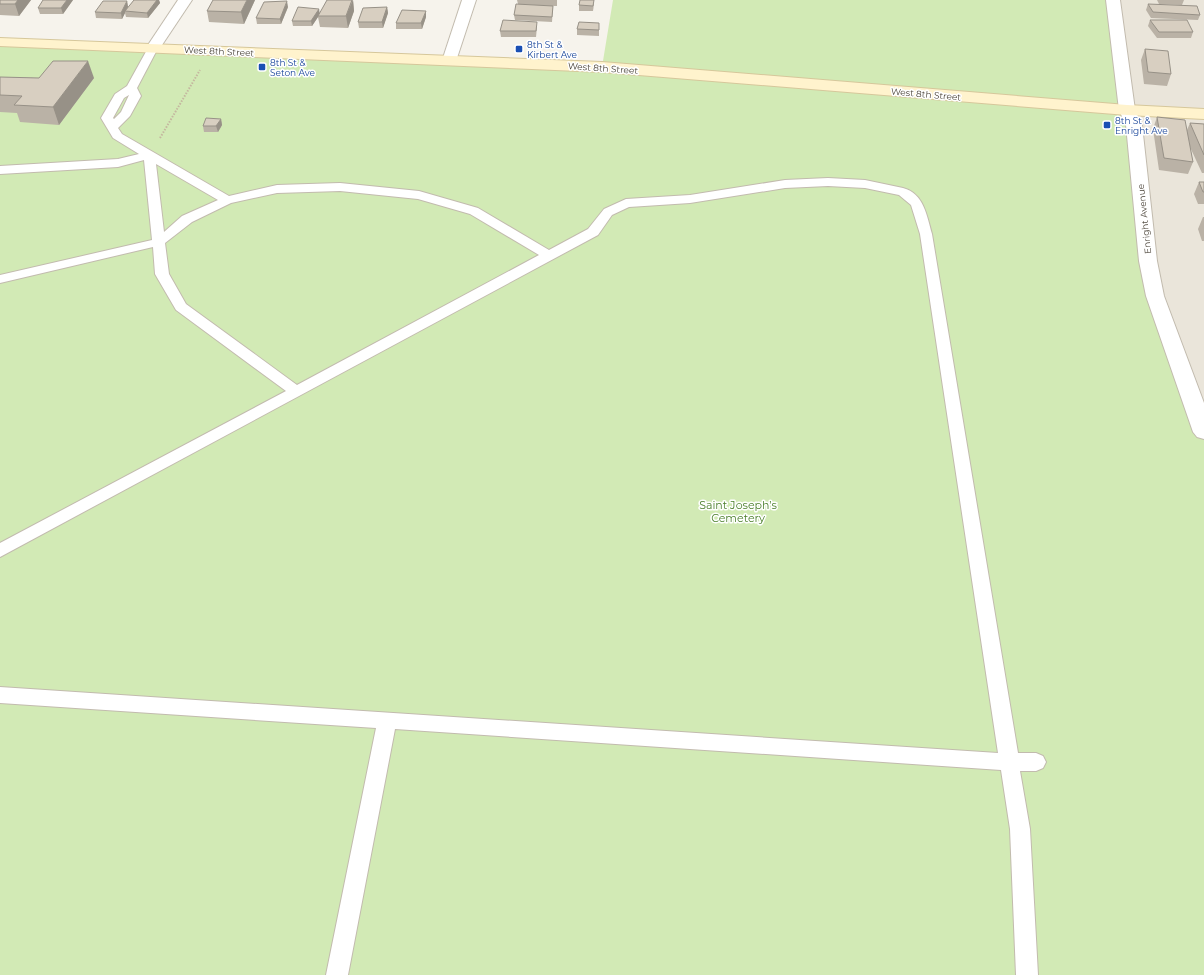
<svg xmlns="http://www.w3.org/2000/svg" width="1204" height="975" viewBox="0 0 1204 975" font-family="Montserrat,sans-serif">
  <rect width="100%" height="100%" fill="#f6f3ec"/>
  <path fill="#eae5da" d="M1113,0H1204V432L1155,296Z"/>
  <path fill="#d2eab5" d="M613,0H1113L1148,261L1204,432V975H0V42L602,67Z"/>
  <g fill="none" stroke-linecap="round" stroke-linejoin="round">
    <g stroke="#c2bbae" stroke-width="2">
      <path id="lane" d="M153,45L158,48L137,88L141,96L130,116L118,128L122,134L229,196L277,185L340,183L419,191L478,208L549,250L588,229L604,209L626,199L690,195L785,180L828,178L865,180L903,188C924,193 927,217 932,234L1018,753H1036L1043,756L1046,762L1043,768L1036,771H1020L1030,829L1038,975H1016L1010,829L1001,770L395,729L348,975H326L376,728L0,703V687L998,753L920,234L911,205L899,195L865,188L828,186L785,188L690,203L629,207L612,215L598,235L0,557V543L286,391L176,310L155,274L153,247L0,283V275L152,240L144,160L118,167L0,174V166L118,159L139,154L113,138L101,118L115,94L127,86L148,48ZM129,95L121,112L114,119L113,118L124,98ZM156,164L218,200L182,216L164,232ZM340,191L418,199L470,214L539,255L297,385L186,304L169,274L165,243L192,222L231,203L277,193Z"/>
    </g>
    <g stroke="#c2bbae" stroke-width="2">
      <g id="street">
        <path d="M178,0H192L158,51L153,52L148,51L146,48Z"/>
        <path d="M462,0H476L456,61L454,64L449,65L444,64L442,61Z"/>
        <path d="M1106,0H1120L1135,110L1142,125L1157,261L1164,296L1204,403V439L1197,437L1193,432L1146,296L1139,261L1126,125L1119,110Z"/>
      </g>
    </g>
    <g stroke="#d6c79b" stroke-width="2">
      <path id="secondary" d="M0,38L602,62L1127,105L1204,109V119L1127,115L602,72L0,46Z"/>
    </g>
    <path stroke="#c4b79f" stroke-width="2" stroke-dasharray="1.5 1.5" stroke-linecap="butt" d="M160,138L200,70"/>
    <use href="#lane" fill="#fff" fill-rule="evenodd"/>
    <use href="#street" fill="#fff" fill-rule="evenodd"/>
    <use href="#secondary" fill="#fff3cd" fill-rule="evenodd"/>
  </g>
  <g fill="#bab2a6">
    <path d="M0,0H31L19,16L0,15Z"/>
    <path d="M73,0L63,14H40L38,8Z"/>
    <path d="M134,0H159L160,3L148,18L126,17L125,13L122,19L96,18L95,12L127,1L128,7V8Z"/>
    <path d="M255,0L244,24L209,22L207,11Z"/>
    <path d="M353,0L354,11L348,28L320,27L318,17L312,26H293L292,21L319,9V13Z"/>
    <path d="M517,0H557V6H553L552,22L515,20L514,15L518,4Z"/>
    <path d="M1157,0H1184L1182,5L1159,4Z"/>
    <path d="M594,4L593,11H579V5Z"/>
    <path d="M1148,4L1200,15L1198,20L1151,18L1146,10Z"/>
    <path d="M288,7L281,24H257L256,18Z"/>
    <path d="M387,7L388,13L383,28H359L358,22Z"/>
    <path d="M426,17L422,29H396V23Z"/>
    <path d="M1150,20L1193,32L1191,38H1157L1148,26Z"/>
    <path d="M537,27L536,37H501L500,31Z"/>
    <path d="M577,29H599V36L577,35Z"/>
    <path d="M1145,49L1171,74L1167,86L1144,84L1141,60Z"/>
    <path d="M0,77L39,78H94L59,125L20,122L17,113L0,112Z"/>
    <path d="M1157,117L1187,130L1190,123L1204,124V173H1202L1190,147L1193,162L1188,174L1159,170L1153,129Z"/>
    <path d="M221,119L222,125L218,132H204L203,126Z"/>
    <path d="M1199,182H1204V204H1198L1194,194Z"/>
    <path d="M1203,217H1204V241H1202L1198,229Z"/>
  </g>
  <g fill="#979187">
    <path d="M18,0H31L19,16L15,4Z"/>
    <path d="M67,0H73L63,14L61,8Z"/>
    <path d="M157,0H159L160,3L148,18L147,13Z"/>
    <path d="M247,0H255L244,24L241,12Z"/>
    <path d="M353,0L354,11L348,28L346,16Z"/>
    <path d="M127,1L128,7L126,11H125V13L122,19L121,13Z"/>
    <path d="M287,1L288,7L281,24L280,19Z"/>
    <path d="M387,7L388,13L383,28L382,22Z"/>
    <path d="M319,9L320,15L318,16V17L312,26L311,21Z"/>
    <path d="M426,11V17L422,29L421,23Z"/>
    <path d="M88,61L94,78L59,125L53,107Z"/>
    <path d="M221,119L222,125L218,132L216,126Z"/>
  </g>
  <g fill="#d8cfc1" stroke="#979187">
    <path d="M0,0H18L15,4H0Z"/>
    <path d="M43,0H67L61,8H38Z"/>
    <path d="M134,0H157L147,13L125,11Z"/>
    <path d="M213,0H247L241,12L207,11Z"/>
    <path d="M327,0H352L346,16H318Z"/>
    <path d="M580,0H594L593,6L579,5Z"/>
    <path d="M103,1H127L121,13L95,12Z"/>
    <path d="M287,1L280,19L256,18L264,2Z"/>
    <path d="M516,4L553,6L552,17L514,15Z"/>
    <path d="M1148,4L1197,6L1200,15L1153,12Z"/>
    <path d="M298,7L319,9L311,21H292Z"/>
    <path d="M387,7L382,22H358L363,8Z"/>
    <path d="M402,10L426,11L421,23H396Z"/>
    <path d="M503,20L537,22L536,31H500Z"/>
    <path d="M1150,20H1187L1193,32H1159Z"/>
    <path d="M579,22L599,23V30L577,29Z"/>
    <path d="M1145,49L1168,51L1171,74L1148,72Z"/>
    <path d="M53,61H88L53,107L14,105L22,96L0,95V77L39,78Z"/>
    <path d="M1157,117L1185,120L1193,162L1164,158Z"/>
    <path d="M206,118L221,119L216,126H203Z"/>
    <path d="M1190,123L1204,124V155Z"/>
    <path d="M1199,182H1204V192H1203Z"/>
  </g>
  <g fill="#1a4fb4" stroke="#fff" stroke-width="1.5">
    <rect x="515" y="45" width="8" height="8" rx="2"/>
    <rect x="258" y="63" width="8" height="8" rx="2"/>
    <rect x="1103" y="121" width="8" height="8" rx="2"/>
  </g>
  <g text-anchor="middle" dominant-baseline="central" stroke-width="3" stroke-linejoin="round" paint-order="stroke">
    <g font-size="9" fill="#164399" stroke="#fff" text-anchor="start">
      <text x="527" y="44">8th St &amp;<tspan x="527" dy="10">Kirbert Ave</tspan></text>
      <text x="270" y="62">8th St &amp;<tspan x="270" dy="10">Seton Ave</tspan></text>
      <text x="1115" y="120">8th St &amp;<tspan x="1115" dy="10">Enright Ave</tspan></text>
    </g>
    <g font-size="9" fill="#4b4439" stroke="#fff">
      <text transform="translate(219 51) rotate(3)">West 8th Street</text>
      <text transform="translate(603 68) rotate(4)">West 8th Street</text>
      <text transform="translate(926 94) rotate(5)">West 8th Street</text>
      <text transform="translate(1144 219) rotate(-96)">Enright Avenue</text>
    </g>
    <g font-size="11" fill="#4a7f2a" stroke="#fff">
      <text x="738" y="505">Saint Joseph’s<tspan x="738" dy="13">Cemetery</tspan></text>
    </g>
  </g>
</svg>
